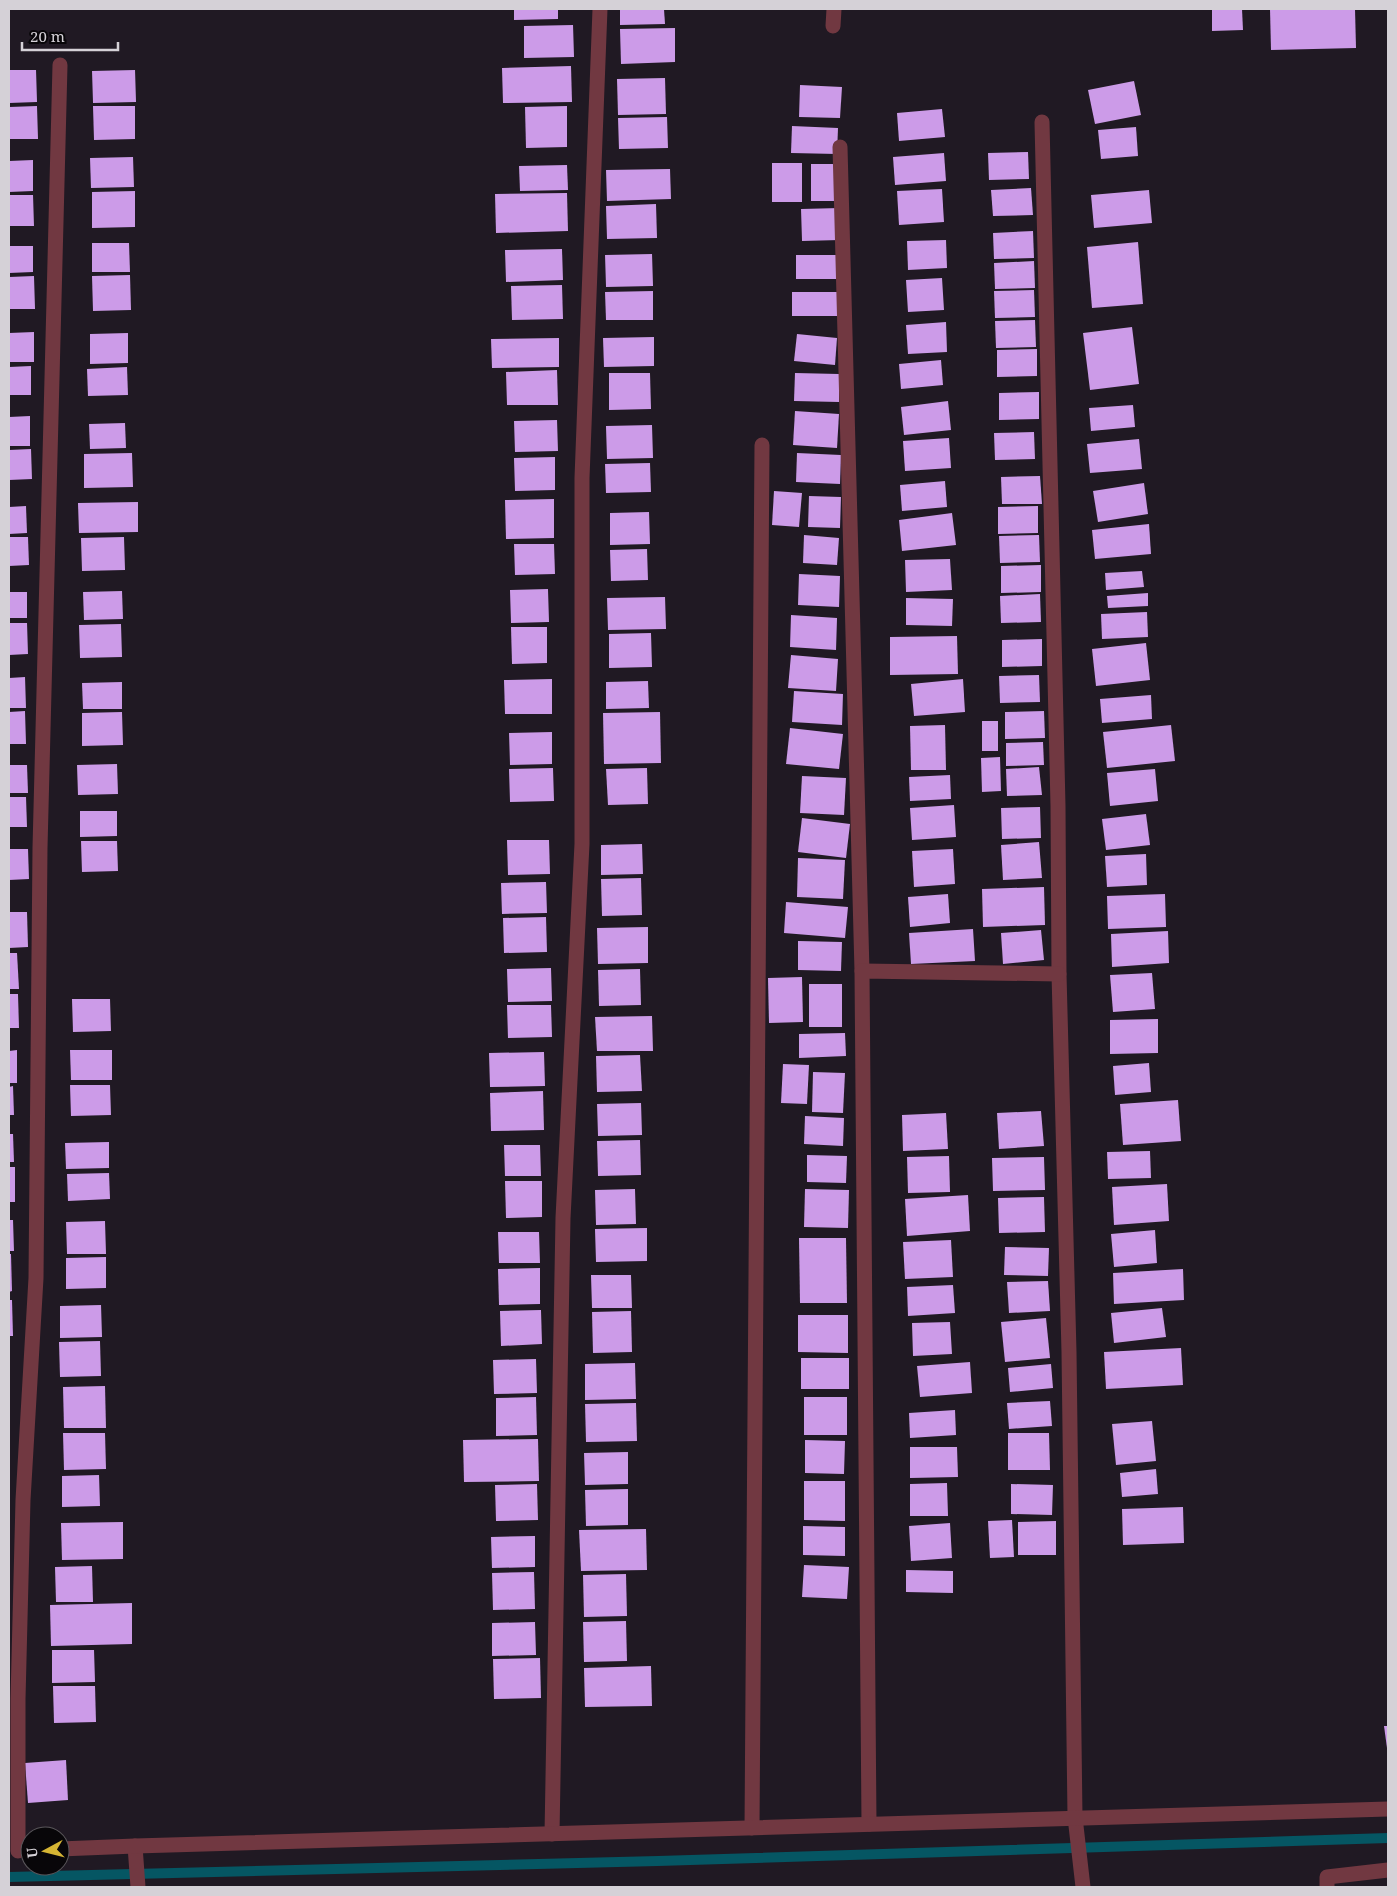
<svg xmlns="http://www.w3.org/2000/svg" width="1397" height="1896" viewBox="0 0 1397 1896" font-family="'Noto Serif',serif">
  <rect width="100%" height="100%" fill="#201923"/>
  <g fill="none" stroke-linecap="round" stroke-linejoin="round">
    <path stroke="#055663" stroke-width="10" d="M9,1877L658,1861L1388,1838"/>
  </g>
  <g fill="#cc9be8">
    <path d="M514,9H558V19L514,20Z"/>
    <path d="M620,9H664L665,24L620,25Z"/>
    <path d="M1212,9H1242L1243,30L1212,31Z"/>
    <path d="M1270,9H1355L1356,48L1271,50Z"/>
    <path d="M573,25L574,57L524,58V26Z"/>
    <path d="M675,28V62L621,64L620,29Z"/>
    <path d="M571,66L572,102L503,103L502,68Z"/>
    <path d="M9,70H36L37,102L9,103Z"/>
    <path d="M135,70L136,102L93,103L92,71Z"/>
    <path d="M665,78L666,114L618,115L617,79Z"/>
    <path d="M1134,81L1141,115L1095,124L1088,90Z"/>
    <path d="M800,85L842,87L840,118L799,117Z"/>
    <path d="M37,106L38,139H9V107Z"/>
    <path d="M93,106H135V139L94,140Z"/>
    <path d="M567,106V147L526,148L525,107Z"/>
    <path d="M942,109L945,137L899,141L897,113Z"/>
    <path d="M667,117L668,148L619,149L618,118Z"/>
    <path d="M792,126L838,128L837,154L791,153Z"/>
    <path d="M1136,127L1138,156L1101,159L1098,130Z"/>
    <path d="M1028,152L1029,179L989,180L988,153Z"/>
    <path d="M944,153L946,181L895,185L893,157Z"/>
    <path d="M133,157L134,187L91,188L90,158Z"/>
    <path d="M33,160V191L9,192V161Z"/>
    <rect x="772" y="163" width="30" height="39"/>
    <rect x="811" y="164" width="23" height="37"/>
    <path d="M567,165L568,190L520,191L519,166Z"/>
    <path d="M670,169L671,199L607,201L606,170Z"/>
    <path d="M1031,188L1033,215L993,216L991,190Z"/>
    <path d="M942,189L944,222L899,225L897,191Z"/>
    <path d="M1149,190L1152,223L1094,228L1091,195Z"/>
    <path d="M135,191V227L92,228V192Z"/>
    <path d="M567,193L568,231L496,233L495,194Z"/>
    <path d="M9,195H33L34,226H9Z"/>
    <path d="M656,204L657,238L607,239L606,206Z"/>
    <path d="M840,208V240L802,241L801,209Z"/>
    <path d="M1033,231L1034,258L994,259L993,233Z"/>
    <path d="M946,240L947,268L908,270L907,241Z"/>
    <path d="M1138,242L1143,304L1092,308L1087,247Z"/>
    <path d="M92,243H129L130,272H92Z"/>
    <path d="M9,246H33V272L9,273Z"/>
    <path d="M562,249L563,280L506,282L505,250Z"/>
    <path d="M652,254L653,286L606,287L605,255Z"/>
    <rect x="796" y="255" width="42" height="24"/>
    <path d="M1034,261L1035,288L995,289L994,263Z"/>
    <path d="M130,275L131,310L93,311L92,276Z"/>
    <path d="M34,276L35,309H9V277Z"/>
    <path d="M942,278L944,310L908,312L906,280Z"/>
    <path d="M562,285L563,319L512,320L511,286Z"/>
    <path d="M1034,290L1035,317L995,318L994,291Z"/>
    <path d="M653,291V320H606L605,292Z"/>
    <rect x="792" y="292" width="45" height="24"/>
    <path d="M1035,320L1036,347L996,348L995,321Z"/>
    <path d="M946,322L947,352L908,354L906,325Z"/>
    <path d="M1132,327L1139,384L1090,390L1083,333Z"/>
    <path d="M34,332V362H9V333Z"/>
    <path d="M128,333V363L90,364V334Z"/>
    <path d="M797,334L837,338L835,365L794,361Z"/>
    <path d="M654,337V366L604,367L603,338Z"/>
    <path d="M559,338V367L492,368L491,339Z"/>
    <path d="M1037,349V376L997,377V350Z"/>
    <path d="M941,360L943,385L901,389L899,364Z"/>
    <path d="M31,366V395H9V367Z"/>
    <path d="M127,367L128,395L88,396L87,369Z"/>
    <path d="M557,370L558,405H507L506,372Z"/>
    <path d="M609,373H650L651,409L609,410Z"/>
    <path d="M795,373L839,374V402L794,401Z"/>
    <path d="M1039,392V419L999,420V393Z"/>
    <path d="M948,401L951,430L904,435L901,407Z"/>
    <path d="M1133,405L1135,427L1091,431L1089,408Z"/>
    <path d="M795,411L839,414L837,448L793,445Z"/>
    <path d="M30,416V446H9V417Z"/>
    <path d="M557,420L558,451L515,452L514,421Z"/>
    <path d="M125,423L126,448L90,449L89,424Z"/>
    <path d="M652,425L653,458L607,459L606,426Z"/>
    <path d="M1034,432L1035,459L995,460L994,433Z"/>
    <path d="M949,438L951,468L905,471L903,441Z"/>
    <path d="M1139,439L1142,469L1090,473L1087,444Z"/>
    <path d="M31,449L32,479L9,480V450Z"/>
    <path d="M132,453L133,487L84,488V454Z"/>
    <path d="M797,453L841,455L840,484L796,482Z"/>
    <path d="M555,457V490L515,491L514,458Z"/>
    <path d="M650,463L651,492L606,493L605,464Z"/>
    <path d="M1040,476L1042,504H1002L1001,477Z"/>
    <path d="M945,481L947,507L902,511L900,485Z"/>
    <path d="M1144,483L1148,514L1098,522L1093,491Z"/>
    <path d="M774,491L802,493L799,527L772,525Z"/>
    <path d="M809,496L841,497L840,528L808,527Z"/>
    <path d="M554,499V538L506,539L505,500Z"/>
    <path d="M138,502V532L79,533L78,503Z"/>
    <path d="M26,506L27,533L9,534V507Z"/>
    <path d="M1038,506V533L998,534V507Z"/>
    <path d="M649,512L650,544L610,545V513Z"/>
    <path d="M952,513L956,545L902,551L899,520Z"/>
    <path d="M1149,524L1151,554L1095,559L1092,530Z"/>
    <path d="M804,535L839,538L837,565L803,563Z"/>
    <path d="M1039,535L1040,562L1000,563L999,536Z"/>
    <path d="M9,537H28L29,565L9,566Z"/>
    <path d="M124,537L125,570L82,571L81,538Z"/>
    <path d="M514,544H554L555,574L515,575Z"/>
    <path d="M647,549L648,580L611,581L610,550Z"/>
    <path d="M950,559L952,590L906,592L905,560Z"/>
    <path d="M1041,565V592L1001,593V566Z"/>
    <path d="M1142,571L1144,587L1106,590L1105,573Z"/>
    <path d="M799,574L840,576L839,607L798,605Z"/>
    <path d="M548,589L549,622L511,623L510,590Z"/>
    <path d="M122,591L123,619L84,620L83,592Z"/>
    <rect x="9" y="592" width="18" height="26"/>
    <path d="M1148,593V606L1108,608L1107,596Z"/>
    <path d="M1040,594L1041,622L1001,623L1000,596Z"/>
    <path d="M665,597L666,629L608,630L607,598Z"/>
    <path d="M906,598L953,599L952,626L906,625Z"/>
    <path d="M1147,612L1148,637L1102,639L1101,614Z"/>
    <path d="M791,615L837,618L836,650L790,647Z"/>
    <path d="M9,623H27L28,654L9,655Z"/>
    <path d="M121,624L122,657L80,658L79,625Z"/>
    <path d="M511,627H547V663L512,664Z"/>
    <path d="M651,633L652,667L609,668V634Z"/>
    <path d="M957,636L958,674L890,675V637Z"/>
    <path d="M1042,639V666L1002,667V640Z"/>
    <path d="M1146,643L1150,680L1096,686L1092,649Z"/>
    <path d="M791,655L838,659L836,691L788,688Z"/>
    <path d="M1039,675L1040,702L1000,703L999,676Z"/>
    <path d="M25,677L26,708H9V678Z"/>
    <path d="M552,679V714H505L504,680Z"/>
    <path d="M963,679L965,712L914,716L911,684Z"/>
    <path d="M648,681L649,708L606,709V682Z"/>
    <path d="M122,682V709H83L82,683Z"/>
    <path d="M794,691L843,694L842,725L792,722Z"/>
    <path d="M1151,695L1152,719L1102,723L1100,699Z"/>
    <path d="M25,711L26,744H9V712Z"/>
    <path d="M1044,711L1045,738L1005,739V712Z"/>
    <path d="M122,712L123,745L82,746V713Z"/>
    <path d="M660,712L661,763L604,764L603,713Z"/>
    <rect x="982" y="721" width="16" height="30"/>
    <path d="M945,725L946,770H911L910,726Z"/>
    <path d="M1171,725L1175,761L1107,768L1103,732Z"/>
    <path d="M790,728L843,734L839,769L786,764Z"/>
    <path d="M552,732V764L510,765L509,733Z"/>
    <path d="M1043,742L1044,765L1006,766V743Z"/>
    <path d="M1000,757L1001,791L982,792L981,758Z"/>
    <path d="M117,764L118,794L78,795L77,765Z"/>
    <path d="M9,765H27L28,793H9Z"/>
    <path d="M1039,767L1042,795L1007,796L1006,769Z"/>
    <path d="M553,768L554,801L510,802L509,769Z"/>
    <path d="M647,768L648,804L608,805L606,769Z"/>
    <path d="M1155,769L1158,801L1110,806L1107,773Z"/>
    <path d="M950,775L951,799L910,801L909,777Z"/>
    <path d="M802,776L846,778L844,815L800,813Z"/>
    <path d="M9,797H26L27,827H9Z"/>
    <path d="M954,805L956,837L912,840L910,808Z"/>
    <path d="M1040,807L1041,838L1002,839L1001,808Z"/>
    <path d="M80,811H117V836L80,837Z"/>
    <path d="M1146,814L1150,845L1106,850L1102,819Z"/>
    <path d="M802,818L850,824L846,858L798,852Z"/>
    <path d="M507,840H549L550,874L508,875Z"/>
    <path d="M81,841H117L118,871L82,872Z"/>
    <path d="M1039,842L1042,878L1003,880L1001,845Z"/>
    <path d="M642,844L643,874L601,875V845Z"/>
    <path d="M9,849H28L29,879L9,880Z"/>
    <path d="M953,849L955,884L914,887L912,851Z"/>
    <path d="M1146,854L1147,885L1107,887L1105,856Z"/>
    <path d="M798,858L845,860L843,899L797,897Z"/>
    <path d="M641,878L642,915L602,916L601,879Z"/>
    <path d="M546,882L547,913L502,914L501,883Z"/>
    <path d="M1044,887L1045,925L983,927L982,889Z"/>
    <path d="M948,894L950,923L910,927L908,897Z"/>
    <path d="M1165,894L1166,927L1108,929L1107,896Z"/>
    <path d="M786,902L848,907L845,938L784,933Z"/>
    <path d="M9,912H27L28,947L9,948Z"/>
    <path d="M546,917L547,952L504,953L503,918Z"/>
    <path d="M648,927V963L598,964L597,928Z"/>
    <path d="M973,929L975,961L911,964L909,933Z"/>
    <path d="M1041,930L1044,960L1003,964L1001,933Z"/>
    <path d="M1168,931L1169,963L1112,967L1111,934Z"/>
    <path d="M798,941L842,942L841,971L798,970Z"/>
    <path d="M9,953H17L19,989H9Z"/>
    <path d="M551,968L552,1001L508,1002L507,969Z"/>
    <path d="M640,969L641,1005L599,1006L598,970Z"/>
    <path d="M1152,973L1155,1009L1113,1012L1110,975Z"/>
    <path d="M802,977L803,1022L769,1023L768,978Z"/>
    <rect x="809" y="984" width="33" height="43"/>
    <path d="M9,994H18L19,1028H9Z"/>
    <path d="M72,999H110L111,1031L73,1032Z"/>
    <path d="M507,1005H551L552,1037L508,1038Z"/>
    <path d="M652,1016L653,1051H597L595,1017Z"/>
    <path d="M1158,1019V1053L1110,1054V1020Z"/>
    <path d="M845,1033L846,1056L799,1058V1034Z"/>
    <path d="M17,1050V1083H9V1051Z"/>
    <path d="M70,1050H112V1080H71Z"/>
    <path d="M544,1052L545,1086L490,1087L489,1053Z"/>
    <path d="M640,1055L642,1091L597,1092L596,1056Z"/>
    <path d="M1149,1063L1151,1092L1115,1095L1113,1066Z"/>
    <path d="M783,1064L809,1065L807,1104L781,1103Z"/>
    <path d="M813,1072L845,1073L843,1113L812,1112Z"/>
    <path d="M70,1085H110L111,1115L71,1116Z"/>
    <path d="M13,1086L14,1115H9V1087Z"/>
    <path d="M543,1091L544,1130L491,1131L490,1093Z"/>
    <path d="M1178,1100L1181,1141L1123,1145L1120,1104Z"/>
    <path d="M641,1103L642,1135L598,1136L597,1104Z"/>
    <path d="M1041,1111L1044,1146L999,1149L997,1113Z"/>
    <path d="M946,1113L948,1149L903,1151L902,1115Z"/>
    <path d="M805,1116L844,1118L843,1146L804,1144Z"/>
    <path d="M9,1134H13L14,1162H9Z"/>
    <path d="M640,1140L641,1175L598,1176L597,1141Z"/>
    <path d="M109,1142V1168L66,1169L65,1143Z"/>
    <path d="M504,1145H540L541,1176H505Z"/>
    <path d="M1150,1151L1151,1178L1108,1179L1107,1152Z"/>
    <path d="M807,1155L847,1156L846,1183L807,1182Z"/>
    <path d="M949,1156L950,1192L908,1193L907,1157Z"/>
    <path d="M1044,1157L1045,1190L993,1191L992,1158Z"/>
    <rect x="9" y="1167" width="6" height="35"/>
    <path d="M109,1173L110,1199L68,1201L67,1174Z"/>
    <path d="M505,1181H542V1217L506,1218Z"/>
    <path d="M1167,1184L1169,1221L1114,1225L1112,1187Z"/>
    <path d="M635,1189L636,1224L596,1225L595,1190Z"/>
    <path d="M805,1189L849,1190L848,1228L804,1227Z"/>
    <path d="M968,1195L970,1231L907,1236L905,1199Z"/>
    <path d="M1044,1197L1045,1232L999,1233L998,1198Z"/>
    <path d="M9,1220H13L14,1251H9Z"/>
    <path d="M105,1221L106,1254H67L66,1222Z"/>
    <path d="M647,1228V1261L596,1262L595,1229Z"/>
    <path d="M1155,1230L1157,1263L1114,1267L1111,1234Z"/>
    <path d="M498,1232H539L540,1263H499Z"/>
    <path d="M799,1238H846L847,1303H800Z"/>
    <path d="M951,1240L953,1277L905,1279L903,1242Z"/>
    <path d="M1005,1247L1049,1248L1048,1276L1004,1275Z"/>
    <path d="M9,1254H11L12,1291L9,1292Z"/>
    <path d="M106,1257V1288L66,1289V1258Z"/>
    <path d="M540,1268V1304L499,1305L498,1269Z"/>
    <path d="M1183,1269L1184,1300L1114,1304L1113,1273Z"/>
    <path d="M591,1275H631L632,1308H592Z"/>
    <path d="M1048,1281L1050,1311L1009,1313L1007,1282Z"/>
    <path d="M953,1285L955,1313L908,1316L907,1287Z"/>
    <path d="M9,1300H12L13,1336H9Z"/>
    <path d="M101,1305L102,1337L60,1338V1306Z"/>
    <path d="M1162,1308L1166,1337L1114,1343L1111,1313Z"/>
    <path d="M541,1310L542,1344L501,1346L500,1311Z"/>
    <path d="M631,1311L632,1352L593,1353L592,1312Z"/>
    <path d="M798,1315H848V1353L798,1352Z"/>
    <path d="M1046,1318L1050,1358L1005,1362L1001,1322Z"/>
    <path d="M950,1322L952,1354L913,1356L912,1323Z"/>
    <path d="M100,1341L101,1376L60,1377L59,1342Z"/>
    <path d="M1181,1348L1183,1385L1106,1389L1104,1352Z"/>
    <rect x="801" y="1358" width="48" height="31"/>
    <path d="M536,1359L537,1393L494,1394L493,1360Z"/>
    <path d="M970,1362L972,1393L920,1397L917,1366Z"/>
    <path d="M635,1363L636,1399L585,1400V1364Z"/>
    <path d="M1051,1364L1053,1388L1010,1392L1008,1368Z"/>
    <path d="M105,1386L106,1428H64L63,1387Z"/>
    <path d="M536,1397L537,1435L496,1436V1398Z"/>
    <rect x="804" y="1397" width="43" height="38"/>
    <path d="M1050,1401L1052,1426L1009,1429L1007,1403Z"/>
    <path d="M636,1403L637,1441L586,1442L585,1404Z"/>
    <path d="M955,1410L956,1435L910,1438L909,1413Z"/>
    <path d="M1152,1421L1156,1461L1116,1465L1112,1424Z"/>
    <path d="M63,1433H105L106,1469L64,1470Z"/>
    <path d="M1008,1433H1049L1050,1470H1008Z"/>
    <path d="M538,1439L539,1481L464,1482L463,1440Z"/>
    <path d="M805,1440L845,1441L844,1474L805,1473Z"/>
    <path d="M910,1447H957L958,1477L910,1478Z"/>
    <path d="M628,1452V1484L585,1485L584,1453Z"/>
    <path d="M1156,1469L1158,1494L1122,1497L1120,1473Z"/>
    <path d="M99,1475L100,1506L62,1507V1476Z"/>
    <path d="M804,1481H845V1521L804,1520Z"/>
    <path d="M947,1483L948,1516H910V1484Z"/>
    <path d="M537,1484L538,1520L496,1521L495,1485Z"/>
    <path d="M1011,1484L1053,1485L1052,1515L1011,1514Z"/>
    <path d="M628,1489V1525L586,1526L585,1490Z"/>
    <path d="M1183,1507L1184,1543L1123,1545L1122,1509Z"/>
    <path d="M1012,1520L1014,1557L990,1558L988,1521Z"/>
    <path d="M1056,1521V1555H1018V1522Z"/>
    <path d="M123,1522V1559L62,1560L61,1523Z"/>
    <path d="M950,1523L952,1558L911,1561L909,1526Z"/>
    <path d="M803,1526L845,1527V1556L803,1555Z"/>
    <path d="M646,1529L647,1570L581,1571L579,1530Z"/>
    <path d="M535,1536V1567L492,1568L491,1537Z"/>
    <path d="M804,1565L849,1567L847,1599L802,1597Z"/>
    <path d="M92,1566L93,1602H56L55,1567Z"/>
    <path d="M906,1570L953,1571V1593L906,1592Z"/>
    <path d="M534,1572L535,1609L493,1610L492,1573Z"/>
    <path d="M626,1574L627,1616L584,1617L583,1575Z"/>
    <path d="M132,1603V1644L51,1646L50,1605Z"/>
    <path d="M626,1621L627,1661L584,1662L583,1622Z"/>
    <path d="M535,1622L536,1655L492,1656V1623Z"/>
    <path d="M52,1650H94L95,1682L52,1683Z"/>
    <path d="M540,1658L541,1698L494,1699L493,1659Z"/>
    <path d="M651,1666L652,1706L585,1707L584,1668Z"/>
    <path d="M53,1686H95L96,1722L54,1723Z"/>
    <path d="M1384,1726H1388V1748H1387Z"/>
    <path d="M66,1760L68,1800L28,1803L25,1763Z"/>
  </g>
  <g fill="none" stroke-linecap="round" stroke-linejoin="round">
    <g stroke="#713841" stroke-width="15">
      <path d="M833,26L834,9"/>
      <path d="M1042,122L1058,806L1059,974L1069,1352L1075,1817L1083,1887"/>
      <path d="M840,147L862,971"/>
      <path d="M869,1824L862,971L1059,974"/>
      <path d="M752,1828L762,445"/>
      <path d="M552,1834L563,1218L582,844V478L600,9"/>
      <path d="M135,1846L138,1887"/>
      <path d="M60,1849L135,1846L1388,1809"/>
      <path d="M18,1851V1699L23,1500L36,1278L40,848L60,65"/>
      <path d="M1327,1887V1877L1388,1870"/>
    </g>
  </g>
  <rect width="1397" height="1896" fill="none" stroke="#d5d1d7" stroke-width="20"/>
  <g transform="translate(45 1851) rotate(263)"><circle r="24" fill="#080609" stroke="#5a575b"/>
  <path d="M0-4L9 19L0 12L-9 19Z" fill="#d6b534"/>
  <text y="-8" font-size="14" font-weight="bold" text-anchor="middle" fill="#d5d1d7">U</text>
  </g>
  <path d="M22 42v8h96v-8" fill="none" stroke="#d5d1d7" stroke-width="2.5"/>
  <text x="30" y="42" font-size="15" fill="#d5d1d7" stroke="#080609" stroke-width="4" paint-order="stroke">20 m</text>
</svg>
